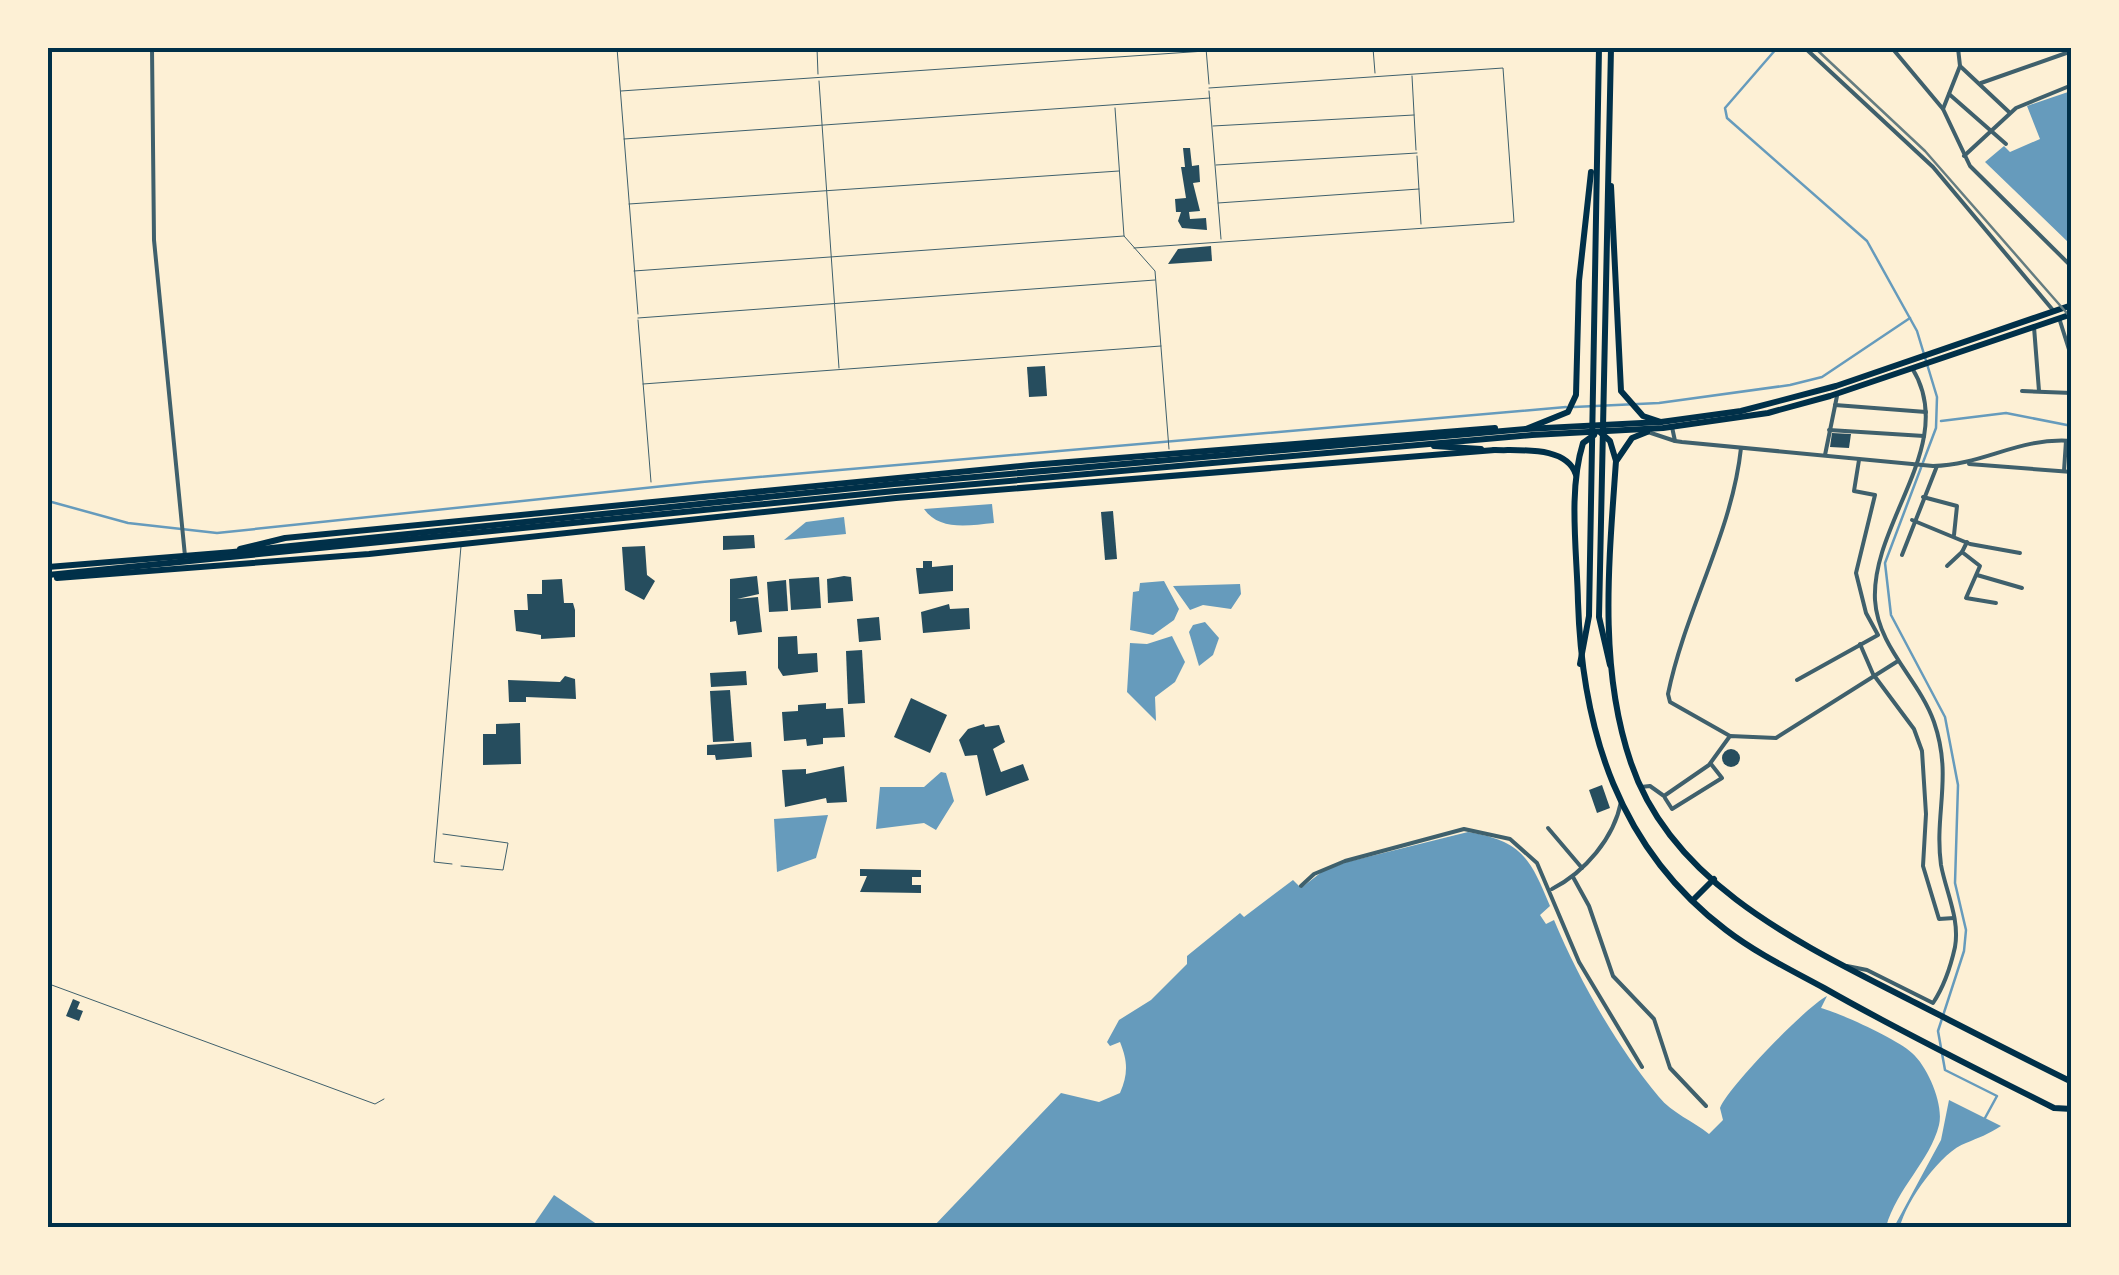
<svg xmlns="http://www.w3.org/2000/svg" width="2119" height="1275" viewBox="0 0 2119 1275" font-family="'Times New Roman',serif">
  <rect width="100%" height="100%" fill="#fdf0d5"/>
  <g fill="#669bbc">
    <path d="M2071,91L2072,240L2069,243L1985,162L2004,146L2010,152L2040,139L2027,106Z"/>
    <path d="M992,504L994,523C965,526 939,530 924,509Z"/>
    <path d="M844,517L846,534L784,540L806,522Z"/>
    <path d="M1164,581L1179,609L1174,620L1153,635L1130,630L1133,592L1139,591L1140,583Z"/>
    <path d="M1240,584L1241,594L1231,609L1203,605L1190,610L1173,586Z"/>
    <path d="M1205,622L1219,638L1213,655L1199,666L1189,632L1193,625Z"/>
    <path d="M1172,636L1185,662L1175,682L1155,697L1156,721L1127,692L1130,643L1147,644Z"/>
    <path d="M941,772L946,773L954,801L936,830L924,823L876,829L880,787H924Z"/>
    <path d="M828,815L816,858L777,872L774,819Z"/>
    <path d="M1468,832C1522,841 1530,858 1550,906L1540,915L1546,924L1554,920C1579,980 1617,1047 1659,1097C1672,1113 1693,1121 1709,1134L1723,1120L1720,1108C1728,1087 1807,1006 1827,996L1821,1008C1842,1014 1897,1039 1912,1053C1928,1067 1944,1105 1939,1125C1930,1161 1897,1188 1886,1227L932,1228L1061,1093L1099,1102L1120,1093C1128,1074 1128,1062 1120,1042L1110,1046L1107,1042L1119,1020L1151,1000L1187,964V956L1240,913L1244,917L1293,880L1301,888L1323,871L1347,862Z"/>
    <path d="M1949,1100L2001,1126C1989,1134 1978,1138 1966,1143C1942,1151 1906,1201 1900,1227H1894L1941,1140Z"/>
    <path d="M554,1195L601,1227H532Z"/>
  </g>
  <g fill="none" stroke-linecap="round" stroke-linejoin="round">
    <g stroke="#669bbc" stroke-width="2.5">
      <path d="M1777,48L1725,108L1727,118L1867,241L1917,331L1937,397L1936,428L1885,563L1891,615L1945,717L1958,785L1955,883L1966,930L1964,951L1938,1031L1945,1070L1997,1096L1985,1118"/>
      <path d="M1574,407L1659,403L1790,385L1822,377L1910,318"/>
      <path d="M1941,421L2006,413L2072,426"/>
      <path d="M48,501L128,523L217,533L702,482L1566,407"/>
    </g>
  </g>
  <g fill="#264d5e">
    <path d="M1183,148H1190L1192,166L1199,165L1200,182L1193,183L1200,211L1189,212L1190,219L1206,218L1207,230L1182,228L1178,221L1181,212H1176L1175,199L1186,198L1181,167H1185Z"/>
    <path d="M1211,246L1212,261L1168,264L1178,249Z"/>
    <path d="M1045,366L1047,396L1029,397L1027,367Z"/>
    <path d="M1832,433L1851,434L1849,448L1830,447Z"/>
    <path d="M1113,511L1117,559L1105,560L1101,512Z"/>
    <path d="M754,535L755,548L723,550V536Z"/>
    <path d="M645,546L647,575L655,581L644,600L625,590L622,547Z"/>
    <path d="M923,561H932V567L953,565V591L919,594L916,568H923Z"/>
    <path d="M757,576L759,594L737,599L758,597L762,632L738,635L736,621L730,622V579Z"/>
    <path d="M844,576L851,577L853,601L828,603L827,579Z"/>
    <path d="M819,577L821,608L791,610L789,579Z"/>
    <path d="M562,579L564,603H573L575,610V637L541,639V635L516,631L514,610H528L527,594H542V580Z"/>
    <path d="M786,580L788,611L769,612L767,582Z"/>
    <path d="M949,604L950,609L969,608L970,629L923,633L921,612Z"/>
    <path d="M879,617L881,640L859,642L857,619Z"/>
    <path d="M797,636L798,654L817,653L818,672L783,676L778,668V637Z"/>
    <path d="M862,650L865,703L848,704L846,651Z"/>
    <path d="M746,671L747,685L711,687L710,673Z"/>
    <path d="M565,676L575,679L576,699L526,697V702H509L508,680L560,682Z"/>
    <path d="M730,690L734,741L713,742L710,691Z"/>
    <path d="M911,698L947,715L930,753L894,737Z"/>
    <path d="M826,703V709L843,708L845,737L823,738V744L807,746L806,739L784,741L782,712L798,711V705Z"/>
    <path d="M520,723L521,764L483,765V734H496V724Z"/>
    <path d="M984,724L985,727L999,725L1005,742L993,749L1001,772L1023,764L1029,780L986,796L977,755L965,756L959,740L968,729Z"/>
    <path d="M751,742L752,757L716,760L715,755H707V745Z"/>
    <circle cx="1731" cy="758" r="9"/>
    <path d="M844,766L847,802L827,803L826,798L785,807L782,770L806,769V774Z"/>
    <path d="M1602,785L1610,808L1597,813L1589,790Z"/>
    <path d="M860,869L921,870V877H912V885H921V893L860,892L867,876H860Z"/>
    <path d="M73,999L80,1002L77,1009L83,1011L79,1021L66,1016Z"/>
  </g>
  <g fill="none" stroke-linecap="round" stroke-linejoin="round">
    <g stroke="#3f606c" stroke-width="1">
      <path d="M617,48L638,314"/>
      <path d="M817,48L818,74"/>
      <path d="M1206,48L1209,84"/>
      <path d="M1373,48L1375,73"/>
      <path d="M1412,76L1416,150"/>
      <path d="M819,81L839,368"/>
      <path d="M621,91L1249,48"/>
      <path d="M1209,91L1221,239"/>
      <path d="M1115,108L1124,236L1155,271L1169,449"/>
      <path d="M1213,126L1414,115"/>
      <path d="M624,139L1210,98"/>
      <path d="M1417,156L1421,224"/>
      <path d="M1216,165L1417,153"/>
      <path d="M1218,203L1419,189"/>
      <path d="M629,204L1119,171"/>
      <path d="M1134,248L1514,222L1503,68L1209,88"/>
      <path d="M634,271L1124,236"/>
      <path d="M638,318L1155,280"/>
      <path d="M638,320L651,482"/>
      <path d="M643,384L1161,346"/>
      <path d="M443,834L508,843L503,870L461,866"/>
      <path d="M452,864L434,862L461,546"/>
      <path d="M49,984L375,1104L384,1099"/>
    </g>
    <g stroke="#3f606c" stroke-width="4">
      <path d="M152,48L154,240L185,556"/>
      <path d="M1892,48L1943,109L1970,166L2072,267"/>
      <path d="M1960,66L2009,112"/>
      <path d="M1981,83L2072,51"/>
      <path d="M1949,94L2006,144"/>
      <path d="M1943,109L1960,66L1958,48"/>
      <path d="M1964,156L2016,108L2072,85"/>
      <path d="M2060,321L2072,359"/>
      <path d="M2034,327L2039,391"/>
      <path d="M2022,391L2072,393"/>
      <path d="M1835,405L1926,412"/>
      <path d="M1672,427L1675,441L1682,442L1933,466C1984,465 2018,437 2072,441"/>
      <path d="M1829,430L1924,436"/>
      <path d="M1648,432L1675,441"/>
      <path d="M1825,455L1837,396"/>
      <path d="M1969,464L2072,472"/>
      <path d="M2064,471L2066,441"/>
      <path d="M1923,497L1957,506L1954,535"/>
      <path d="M1912,520L1970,544L2020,553"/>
      <path d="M1967,542L1962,552L1980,566L1966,598L1996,603"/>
      <path d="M1902,555L1937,466"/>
      <path d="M1947,566L1962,552"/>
      <path d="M1977,575L2022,588"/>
      <path d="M1860,644L1873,674L1914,729L1922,751L1926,814L1923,866L1939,919L1954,918"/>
      <path d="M1797,680L1878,635L1866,613L1856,573L1875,495L1854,491L1859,460"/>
      <path d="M1730,736L1670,702L1668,694C1685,610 1732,533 1741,448"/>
      <path d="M1641,787L1650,786L1664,796L1709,765L1730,736L1776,738L1898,661"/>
      <path d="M1665,798L1672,809L1722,778L1711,764"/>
      <path d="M1548,828L1582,868"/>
      <path d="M1573,877L1589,906L1613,976L1654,1019L1670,1068L1706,1106"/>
      <path d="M1301,886L1314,874L1345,861L1464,829L1510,839L1537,863L1579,962L1642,1067"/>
      <path d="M1552,889C1585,872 1614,838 1621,802"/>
      <path d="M1847,966L1867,970L1933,1003C1943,988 1951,965 1955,947C1960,919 1946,892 1941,865C1934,813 1953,777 1934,722C1919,679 1878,648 1875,600C1871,522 1959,443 1912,368"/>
    </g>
    <path stroke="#3f606c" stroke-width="4" d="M1805,48L1933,167L2052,309"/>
    <g stroke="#003049" stroke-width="6">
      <path d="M1601,433L1610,441L1616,461C1609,561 1598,667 1631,763C1672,885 1803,945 1908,999C1963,1027 2017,1055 2072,1082"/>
      <path d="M1594,435L1583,443C1568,491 1577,552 1578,602C1582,731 1619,849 1726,930C1756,953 1791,970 1824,988C1899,1031 1977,1069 2054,1108L2072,1109"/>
      <path d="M1434,446L1481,449"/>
      <path d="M1494,450C1519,451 1567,445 1576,475"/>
      <path d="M1617,460L1632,438L1647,432"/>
      <path d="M240,549L285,538L1031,465L1495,428"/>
      <path d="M48,567L233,552L894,484L1526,429L1661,422L1741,411L1836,386L2072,305"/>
      <path d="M48,575L895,491L1532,435L1663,428L1768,413L1830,396L2072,314"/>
      <path d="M57,578L369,554L896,498L1495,450"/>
      <path d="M1693,900L1714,879"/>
    </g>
    <g stroke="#003049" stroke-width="6">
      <path d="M1611,186L1621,391L1643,416L1661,422"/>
      <path d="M1526,429L1568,412L1576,395L1579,281L1591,172"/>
      <path d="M1580,664L1589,616L1599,48"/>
      <path d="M1610,665L1599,617L1611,48"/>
    </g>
    <path stroke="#657d81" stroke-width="2.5" d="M1815,48L1925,151L2072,319"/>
  </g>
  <rect width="2119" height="1275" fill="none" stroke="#fdf0d5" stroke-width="100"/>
  <rect x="50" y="50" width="2019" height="1175" fill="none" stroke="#003049" stroke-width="4"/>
</svg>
